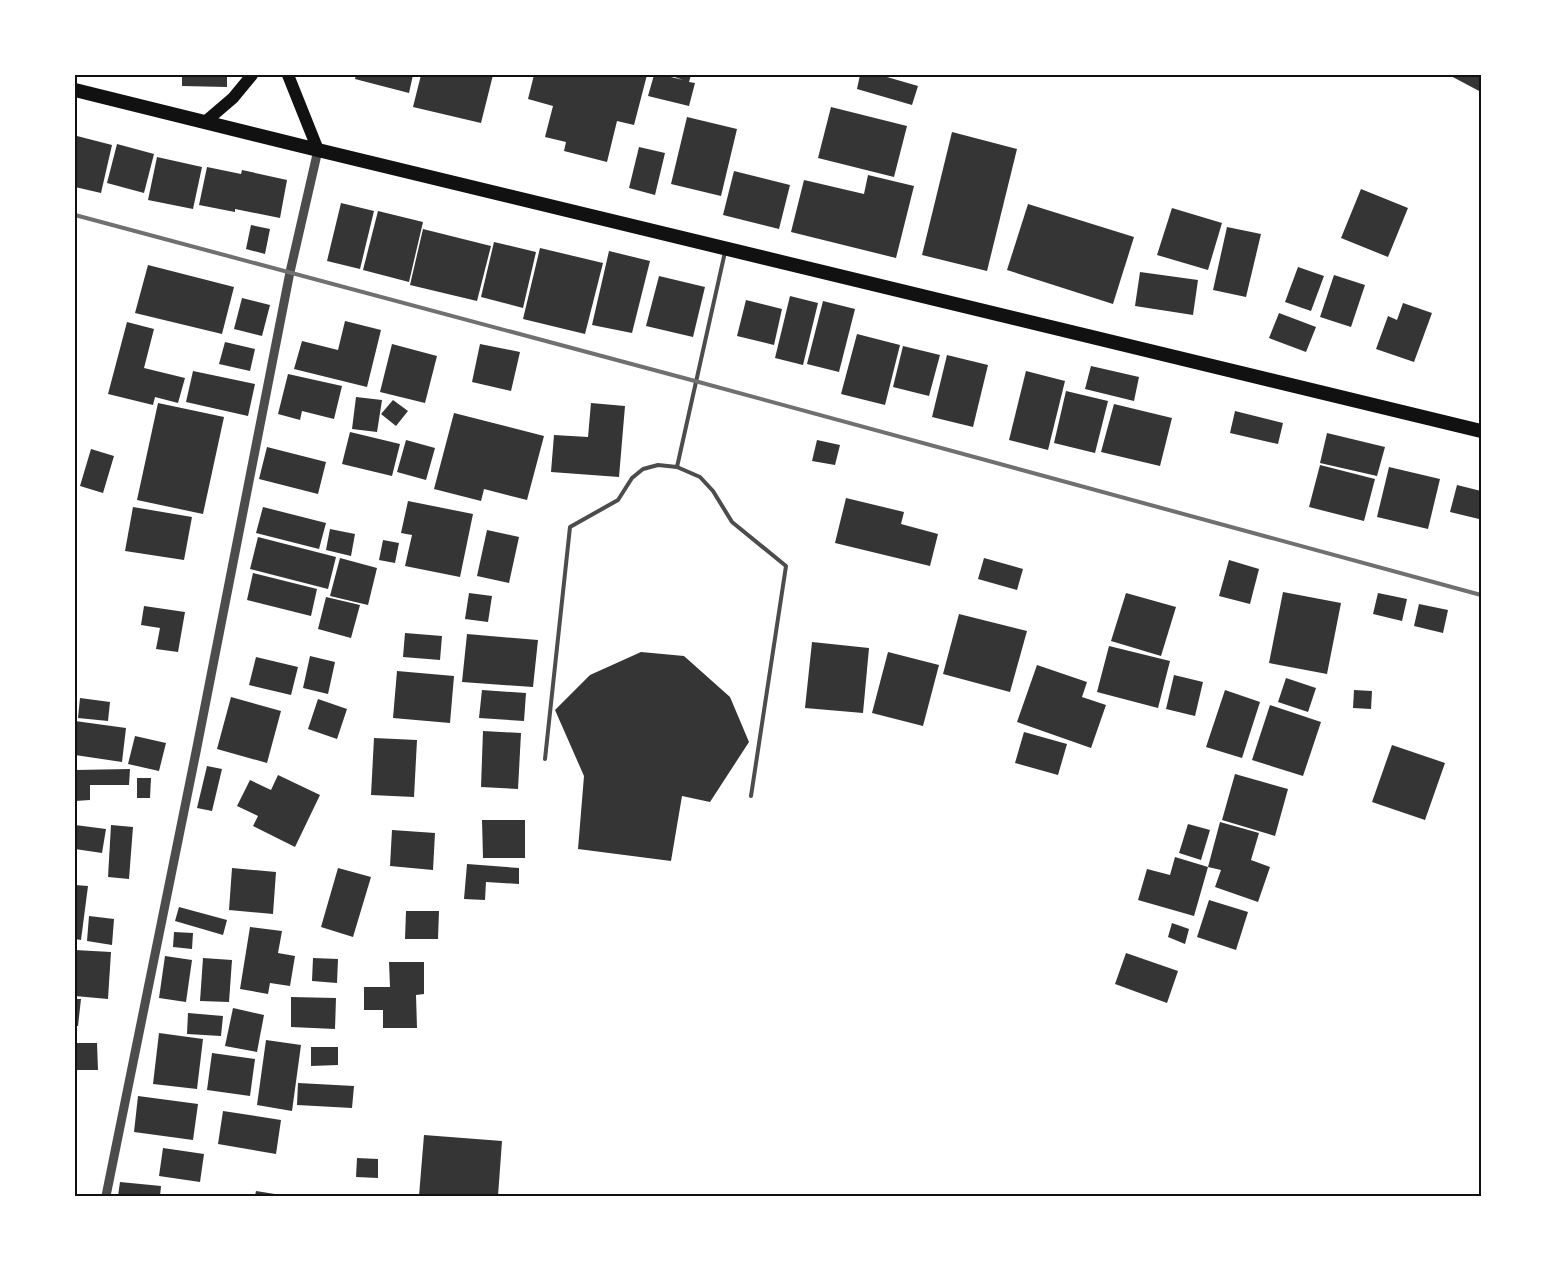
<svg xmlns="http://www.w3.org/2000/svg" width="1556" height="1271" viewBox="0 0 1556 1271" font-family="'Alegreya Sans',sans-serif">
  <rect width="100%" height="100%" fill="#fff"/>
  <g fill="#353535">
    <path d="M182,75H227V87L182,86Z"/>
    <path d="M356,75H413L409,93L355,79Z"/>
    <path d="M421,75H493L481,123L413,107Z"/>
    <path d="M534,75H647L634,125L617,121L607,162L564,151L566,142L545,137L553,106L528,99Z"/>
    <path d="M654,75H663L683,80L669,75H691L689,82L695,83L689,106L648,96Z"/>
    <path d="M860,75H880L918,86L912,105L857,89Z"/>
    <path d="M1449,75H1481V92Z"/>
    <path d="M831,107L907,126L894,177L818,158Z"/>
    <path d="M687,117L737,129L721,196L671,184Z"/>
    <path d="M952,132L1017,149L987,271L922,255Z"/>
    <path d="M77,136L112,145L101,193L75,187V144Z"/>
    <path d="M117,144L154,154L144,193L107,183Z"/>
    <path d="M639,147L665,153L655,195L629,188Z"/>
    <path d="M157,157L202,167L193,209L148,200Z"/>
    <path d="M207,167L241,174L242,170L287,180L280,218L235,209V212L199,205Z"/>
    <path d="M734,171L790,185L779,229L723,215Z"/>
    <path d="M868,175L914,186L896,258L791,232L804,180L864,194Z"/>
    <path d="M1361,189L1408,208L1388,257L1341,238Z"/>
    <path d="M341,203L374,211L360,269L327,261Z"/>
    <path d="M1028,204L1134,237L1113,304L1007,270Z"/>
    <path d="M1172,208L1222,223L1208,270L1157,255Z"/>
    <path d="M378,211L423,222L409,282L363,270Z"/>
    <path d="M251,225L270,229L265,254L246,249Z"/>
    <path d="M1227,227L1261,234L1246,297L1213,290Z"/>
    <path d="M423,229L491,246L477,301L410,285Z"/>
    <path d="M494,242L536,252L523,308L481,297Z"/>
    <path d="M540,248L603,263L585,334L523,319Z"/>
    <path d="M609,251L650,261L632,333L592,325Z"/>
    <path d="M148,265L234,287L222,334L135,313Z"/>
    <path d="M1298,267L1324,276L1311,311L1285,302Z"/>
    <path d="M1140,272L1198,280L1193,315L1135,306Z"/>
    <path d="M1334,275L1365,285L1351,327L1320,317Z"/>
    <path d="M659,276L705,287L693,337L646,326Z"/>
    <path d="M790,296L818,303L803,365L775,358Z"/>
    <path d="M242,298L270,305L262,336L234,329Z"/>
    <path d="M746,300L782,309L774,345L737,336Z"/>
    <path d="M823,301L855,309L839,372L807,364Z"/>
    <path d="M1403,303L1432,313L1414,362L1376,349L1388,316L1397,320Z"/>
    <path d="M1279,313L1316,327L1306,352L1269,338Z"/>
    <path d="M345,321L381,330L367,387L294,369L302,341L338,350Z"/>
    <path d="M127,322L154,329L144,368L185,378L178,403L155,397L153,405L108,394Z"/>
    <path d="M857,334L900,345L885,405L841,394Z"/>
    <path d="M225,342L255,349L250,371L219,364Z"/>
    <path d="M392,344L437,356L425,403L380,392Z"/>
    <path d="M480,344L520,352L511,391L472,382Z"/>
    <path d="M903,346L940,355L929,396L893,387Z"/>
    <path d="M947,355L988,365L973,427L932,417Z"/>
    <path d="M1091,366L1139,377L1134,401L1085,389Z"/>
    <path d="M193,371L255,384L248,416L186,402Z"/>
    <path d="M1026,371L1065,381L1048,450L1009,440Z"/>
    <path d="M288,374L342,386L334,419L302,411L300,420L278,414Z"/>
    <path d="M1066,391L1108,401L1095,453L1054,443Z"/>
    <path d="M356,397L382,400L377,432L352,429Z"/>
    <path d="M393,400L408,411L396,426L381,414Z"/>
    <path d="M158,403L224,417L203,514L137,500Z"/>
    <path d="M591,403L625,406L619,477L551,472L554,435L588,437Z"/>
    <path d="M1114,404L1172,418L1160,466L1101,452Z"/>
    <path d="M1235,411L1283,423L1278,444L1230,433Z"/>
    <path d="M454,413L544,436L527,500L484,489L481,501L434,489Z"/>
    <path d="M350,432L400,444L392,476L342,464Z"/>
    <path d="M1327,433L1385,447L1377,476L1320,463Z"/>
    <path d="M406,440L435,448L426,480L397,472Z"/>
    <path d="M817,440L840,445L835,465L812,461Z"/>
    <path d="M267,447L326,462L318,494L259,479Z"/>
    <path d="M91,449L114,456L103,493L80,486Z"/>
    <path d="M1320,465L1375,479L1364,521L1309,507Z"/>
    <path d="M1389,467L1440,479L1428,529L1377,517Z"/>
    <path d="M1457,485L1481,491V511L1479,519L1450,512Z"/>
    <path d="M846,498L904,512L901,524L938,534L930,566L835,543Z"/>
    <path d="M408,501L473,514L460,577L405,566L412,535L401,533Z"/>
    <path d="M133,507L192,517L184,560L125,551Z"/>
    <path d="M263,507L326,523L319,549L256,533Z"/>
    <path d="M330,529L355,534L351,556L326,550Z"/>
    <path d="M487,530L519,537L509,583L477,576Z"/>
    <path d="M258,537L336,557L328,589L250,569Z"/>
    <path d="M383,540L399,543L395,563L379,560Z"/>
    <path d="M340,558L377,568L368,605L330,596Z"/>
    <path d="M984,558L1023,569L1017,590L978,579Z"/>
    <path d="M1229,560L1259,569L1250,604L1219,596Z"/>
    <path d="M253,573L317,589L311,616L247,600Z"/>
    <path d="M1283,592L1341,603L1327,674L1269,663Z"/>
    <path d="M469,593L492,596L488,622L465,619Z"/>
    <path d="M1126,593L1176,607L1161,656L1111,641Z"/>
    <path d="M1378,593L1407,599L1402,621L1373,614Z"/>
    <path d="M326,597L360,605L351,638L318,629Z"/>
    <path d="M1419,604L1448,610L1443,633L1414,626Z"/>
    <path d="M144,606L185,612L178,652L156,649L160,628L141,625Z"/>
    <path d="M959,614L1027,631L1010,692L943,674Z"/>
    <path d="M405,633L442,636L440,660L403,657Z"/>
    <path d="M467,634L538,640L533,687L462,682Z"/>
    <path d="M812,642L869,648L863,713L805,708Z"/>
    <path d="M1109,646L1170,661L1158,708L1097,692Z"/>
    <path d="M641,652L684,656L730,697L749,742L710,802L682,796L671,861L578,849L584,776L555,710L590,675Z"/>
    <path d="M888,652L939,665L923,726L872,713Z"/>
    <path d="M310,656L335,662L328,694L303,688Z"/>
    <path d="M256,657L298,667L291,695L249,685Z"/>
    <path d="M1037,665L1087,682L1082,697L1106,705L1091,748L1017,722Z"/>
    <path d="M397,671L454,676L450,723L393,718Z"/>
    <path d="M1174,675L1203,682L1195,716L1166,709Z"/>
    <path d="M1286,678L1316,688L1308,712L1278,702Z"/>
    <path d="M482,690L526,693L524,721L479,718Z"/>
    <path d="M1225,690L1260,702L1242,758L1206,747Z"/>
    <path d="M1354,690L1372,691L1371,709L1353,708Z"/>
    <path d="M231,697L281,711L267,763L217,749Z"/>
    <path d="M80,698L110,702L108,721L78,718Z"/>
    <path d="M318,699L347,709L337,739L308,729Z"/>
    <path d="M1270,705L1321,722L1303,776L1252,760Z"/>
    <path d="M75,721L126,728L122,762L75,755Z"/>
    <path d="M483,731L521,733L518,789L481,787Z"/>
    <path d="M1024,732L1067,744L1058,775L1015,763Z"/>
    <path d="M135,736L166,743L159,771L128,764Z"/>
    <path d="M374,738L417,740L414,797L371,795Z"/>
    <path d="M1392,745L1445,763L1425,820L1372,802Z"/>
    <path d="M207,766L222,769L212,811L197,808Z"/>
    <path d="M130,769L129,785H90V800L75,801V770Z"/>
    <path d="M1235,774L1288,789L1275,836L1222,820Z"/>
    <path d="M278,775L320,795L295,847L253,826L258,816L237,806L250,780L271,790Z"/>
    <path d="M137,778H151L150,798H137Z"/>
    <path d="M482,820H525V858H483Z"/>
    <path d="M1220,822L1259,833L1251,860L1270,867L1258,902L1215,887L1221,870L1208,867Z"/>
    <path d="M1188,824L1210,830L1201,860L1179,853Z"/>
    <path d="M75,825L106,829L102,853L75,849Z"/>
    <path d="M111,825L133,827L129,879L108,877Z"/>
    <path d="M392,830L435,833L433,870L390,866Z"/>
    <path d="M1175,857L1208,867L1194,916L1138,900L1147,869L1170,875Z"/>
    <path d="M467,864L519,868V884L486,882L485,900L464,899Z"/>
    <path d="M232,868L276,872L273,914L229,910Z"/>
    <path d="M338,868L371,877L353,937L321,927Z"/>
    <path d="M75,885L88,886L81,940L75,939Z"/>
    <path d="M1209,900L1248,912L1236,950L1197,937Z"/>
    <path d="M179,907L227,920L223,935L175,921Z"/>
    <path d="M406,911H439L438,939H405Z"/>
    <path d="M89,916L114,919L112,945L87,941Z"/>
    <path d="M1172,923L1189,929L1185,944L1168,937Z"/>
    <path d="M250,927L282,931L278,953L295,956L290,986L270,983L268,994L240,989Z"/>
    <path d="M174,932L193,933L192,949L173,947Z"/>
    <path d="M75,950L111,952L108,999L75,996Z"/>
    <path d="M1126,953L1178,971L1167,1003L1115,984Z"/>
    <path d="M165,956L192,960L186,1002L159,998Z"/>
    <path d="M203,958L232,960L229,1002L200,1001Z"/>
    <path d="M313,958L338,959L337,983L312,981Z"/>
    <path d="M389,962H424V994L416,995L417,1028H383V1010H364V987H390Z"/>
    <path d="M291,997L336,998L335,1029L291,1027Z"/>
    <path d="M75,999H81L78,1026H75Z"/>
    <path d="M233,1008L264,1015L257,1052L225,1046Z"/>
    <path d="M188,1013L223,1016L221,1036L187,1034Z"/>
    <path d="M159,1033L203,1039L197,1089L153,1084Z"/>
    <path d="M266,1040L301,1045L292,1111L257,1105Z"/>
    <path d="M75,1043H97L98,1070H75Z"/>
    <path d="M311,1047H338V1065L311,1066Z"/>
    <path d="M212,1053L255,1059L250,1096L207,1090Z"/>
    <path d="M298,1083L354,1086L352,1108L297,1105Z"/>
    <path d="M138,1096L198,1104L193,1140L134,1132Z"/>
    <path d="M223,1111L281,1120L276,1154L218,1144Z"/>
    <path d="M424,1135L502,1141L498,1196H419Z"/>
    <path d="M163,1148L204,1154L200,1182L159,1176Z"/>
    <path d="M357,1158L378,1159V1178L356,1177Z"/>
    <path d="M120,1182L161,1186L160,1196H118Z"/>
    <path d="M256,1191L281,1195V1196H255Z"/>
  </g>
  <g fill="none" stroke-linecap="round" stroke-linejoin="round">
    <g stroke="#4c4c4c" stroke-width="4">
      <path d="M677,467L725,252"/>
      <path d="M545,759L570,527L618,500L632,478L643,469L658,465L677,467L700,477L713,491L732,522L786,566L751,796"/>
    </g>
    <path stroke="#4c4c4c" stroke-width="9" d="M106,1196L196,752L290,272L318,150"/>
    <g stroke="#111" stroke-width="12">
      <path d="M288,75L318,150"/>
      <path d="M205,122L233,98L252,75"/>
    </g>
    <path stroke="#111" stroke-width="14" d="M75,90L318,150L1481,431"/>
    <path stroke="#707070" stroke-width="4" d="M75,215L695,381L1481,595"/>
  </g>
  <rect width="1556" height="1271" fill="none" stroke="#ffffff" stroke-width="152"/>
  <rect x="76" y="76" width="1404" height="1119" fill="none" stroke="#111" stroke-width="2"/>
</svg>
